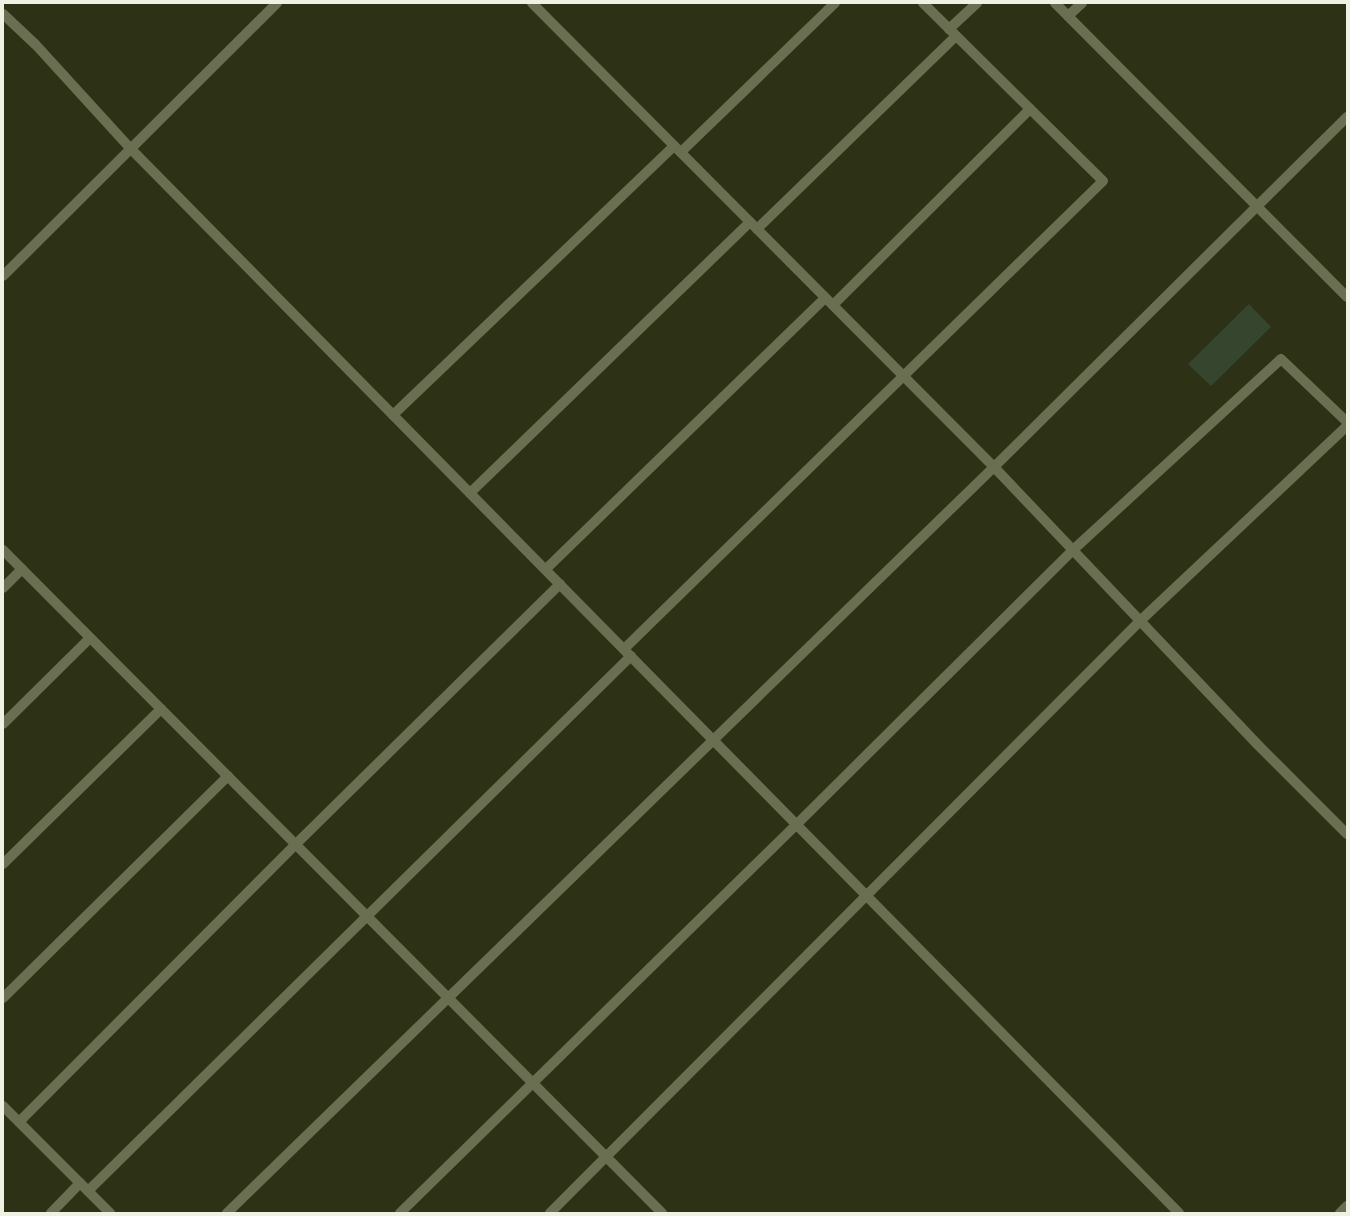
<svg xmlns="http://www.w3.org/2000/svg" width="1350" height="1216" viewBox="0 0 1350 1216" font-family="'Noto Serif',serif">
  <rect width="100%" height="100%" fill="#2d3116"/>
  <path fill="#35452e" d="M1249,304L1271,327L1211,386L1188,364Z"/>
  <g fill="none" stroke-linecap="round" stroke-linejoin="round">
    <g stroke="#6a6f52" stroke-width="10">
      <path d="M532,3L994,467L1258,745L1347,834"/>
      <path d="M1055,3L1347,297"/>
      <path d="M3,14L36,45L130,148L1179,1213"/>
      <path d="M1068,16L1082,3"/>
      <path d="M949,29L977,3"/>
      <path d="M681,152L835,3"/>
      <path d="M757,229L956,36"/>
      <path d="M3,276L277,3"/>
      <path d="M833,305L1030,109"/>
      <path d="M393,415L674,146"/>
      <path d="M470,493L750,222"/>
      <path d="M3,550L662,1213"/>
      <path d="M546,569L825,298"/>
      <path d="M3,588L22,569"/>
      <path d="M624,649L1103,181L923,3"/>
      <path d="M3,724L90,638"/>
      <path d="M3,864L161,709"/>
      <path d="M3,998L228,776"/>
      <path d="M3,1106L110,1213"/>
      <path d="M19,1122L296,844L560,584"/>
      <path d="M88,1191L631,656"/>
      <path d="M51,1213L80,1183"/>
      <path d="M227,1213L994,467L1347,117"/>
      <path d="M400,1213L797,824L1073,550L1281,359L1347,422"/>
      <path d="M550,1213L1140,621L1347,426"/>
      <path d="M1340,1213L1347,1206"/>
    </g>
  </g>
  <rect width="1350" height="1216" fill="none" stroke="#eff2e2" stroke-width="8"/>
</svg>
